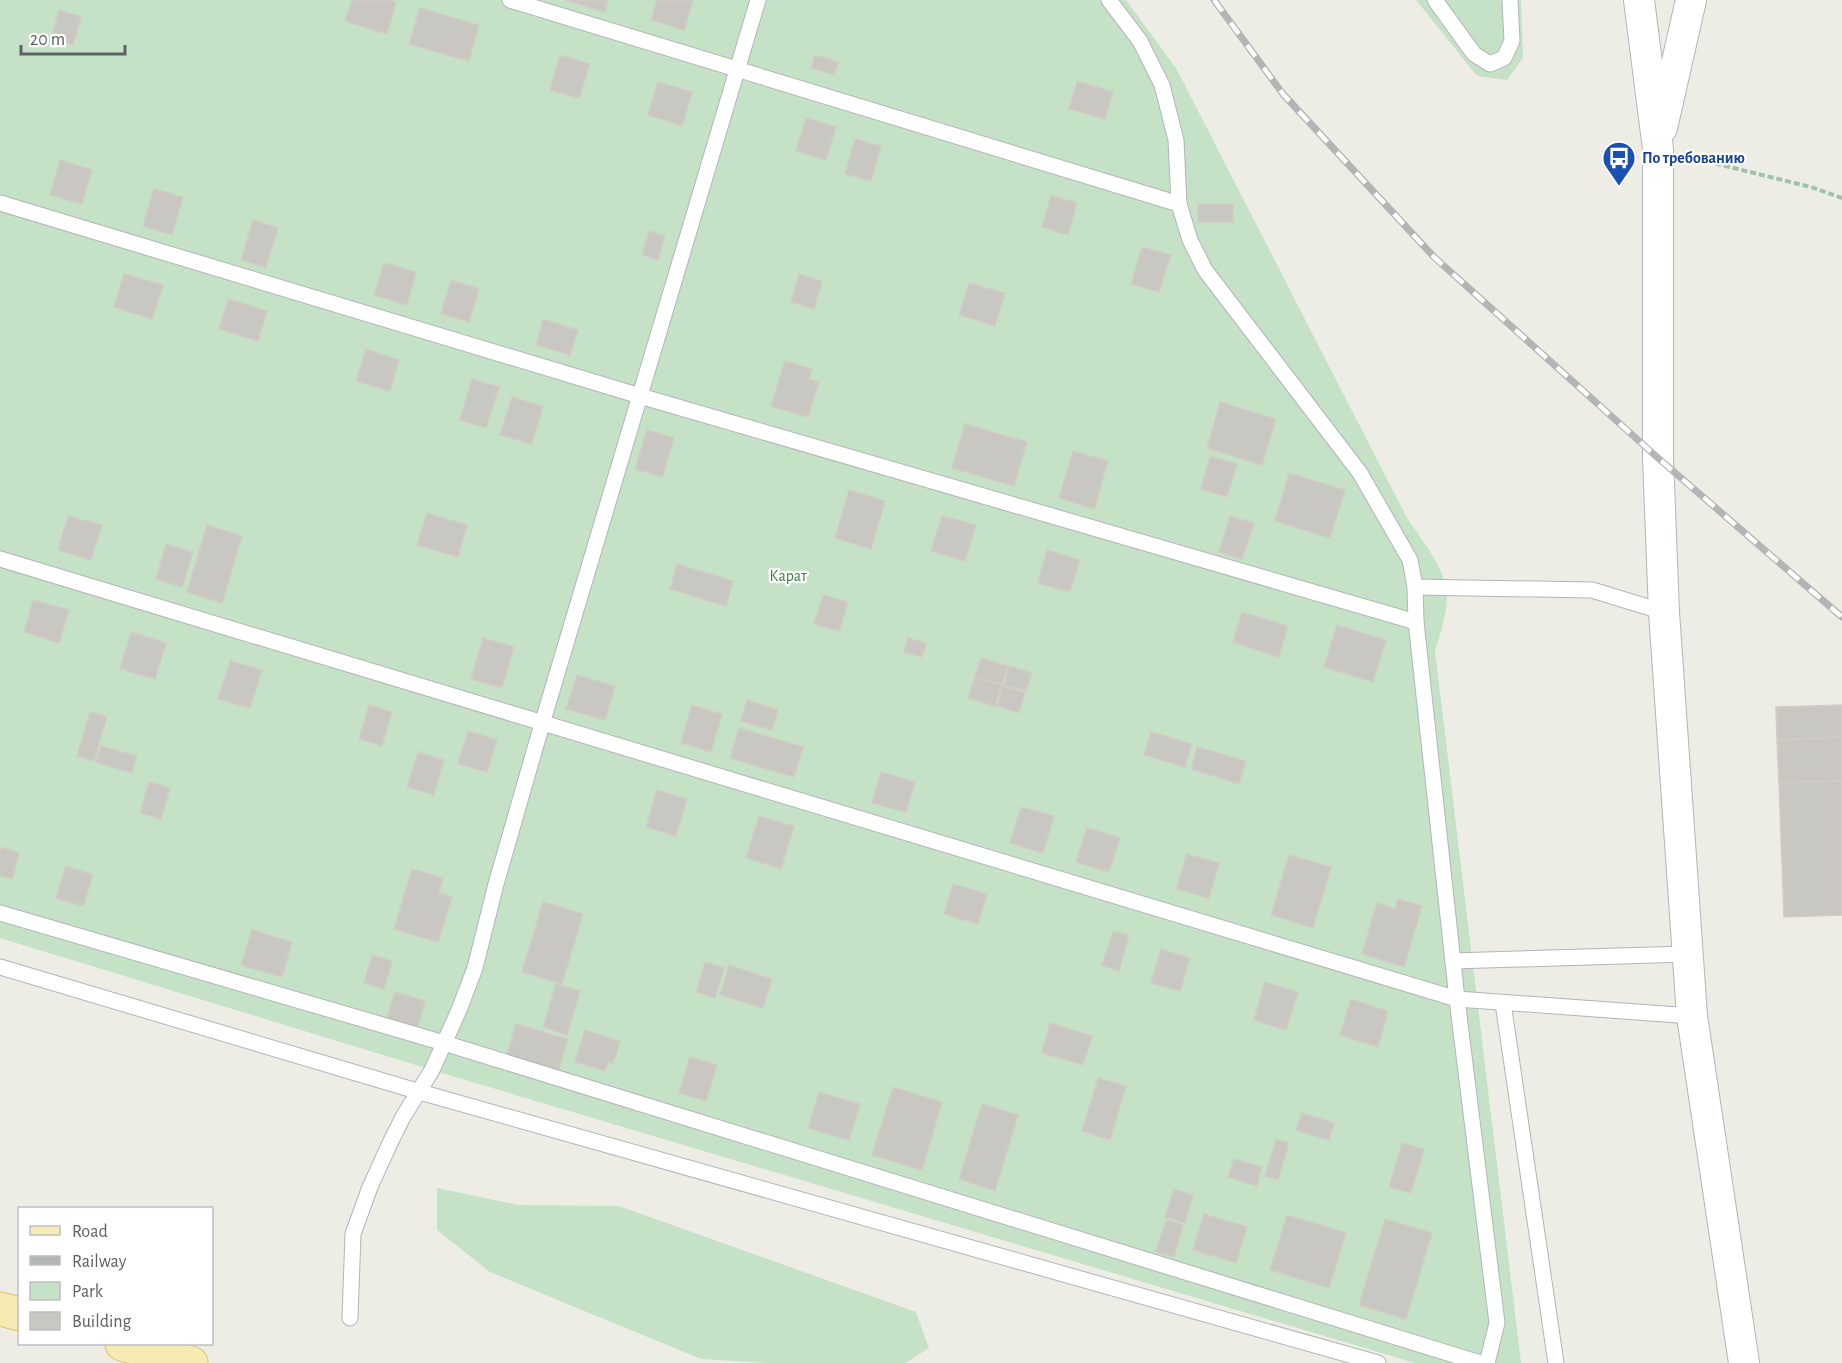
<svg xmlns="http://www.w3.org/2000/svg" width="1842" height="1363" viewBox="0 0 1842 1363" font-family="'Alegreya Sans',sans-serif">
  <rect width="100%" height="100%" fill="#edece5"/>
  <g fill="#c5e2c6">
    <path d="M0,0H1126L1176,68L1407,518C1422,541 1446,568 1447,597C1447,615 1440,634 1435,651L1521,1363H1415L432,1070L0,938Z"/>
    <path d="M1416,0H1521L1523,58L1507,80L1477,76Z"/>
    <path d="M437,1188L519,1205L619,1206L916,1312L929,1348L905,1363H769L701,1359L490,1272L437,1230Z"/>
  </g>
  <g fill="#c9c7c2" stroke="#d1cdc4" stroke-width="1.5">
    <path d="M352,0H388L396,2L387,34L345,21Z"/>
    <path d="M565,0H608L605,12Z"/>
    <path d="M657,0H693L684,30L651,20Z"/>
    <path d="M420,8L479,25L469,61L409,44Z"/>
    <path d="M59,10L81,17L73,45L51,39Z"/>
    <path d="M560,55L590,64L579,98L550,90Z"/>
    <path d="M815,55L839,62L834,75L811,68Z"/>
    <path d="M1077,81L1113,92L1105,119L1069,109Z"/>
    <path d="M658,82L692,92L682,126L648,115Z"/>
    <path d="M806,118L836,127L826,160L796,151Z"/>
    <path d="M855,139L881,146L871,181L845,174Z"/>
    <path d="M60,160L92,170L82,204L50,195Z"/>
    <path d="M154,189L183,197L172,235L143,226Z"/>
    <path d="M1051,195L1077,203L1068,235L1042,227Z"/>
    <rect x="1198" y="204" width="35" height="18"/>
    <path d="M253,220L278,228L266,267L241,260Z"/>
    <path d="M649,231L665,236L658,260L642,255Z"/>
    <path d="M1142,247L1171,255L1159,292L1131,284Z"/>
    <path d="M384,263L416,272L407,305L374,295Z"/>
    <path d="M124,274L163,285L152,319L114,307Z"/>
    <path d="M799,274L822,281L814,309L791,302Z"/>
    <path d="M451,280L479,289L469,322L441,314Z"/>
    <path d="M969,283L1005,293L995,326L959,315Z"/>
    <path d="M228,299L267,311L258,341L219,329Z"/>
    <path d="M543,319L578,330L570,355L536,345Z"/>
    <path d="M366,349L399,360L390,391L356,381Z"/>
    <path d="M785,361L812,369L809,379L819,382L808,417L771,406Z"/>
    <path d="M472,379L499,387L486,428L460,420Z"/>
    <path d="M512,397L543,406L532,444L500,435Z"/>
    <path d="M1220,402L1276,419L1262,465L1207,448Z"/>
    <path d="M965,424L1027,442L1014,486L952,468Z"/>
    <path d="M647,430L674,438L662,477L635,469Z"/>
    <path d="M1073,451L1108,461L1094,509L1059,498Z"/>
    <path d="M1210,456L1237,464L1227,497L1201,489Z"/>
    <path d="M1289,473L1345,490L1330,538L1275,521Z"/>
    <path d="M849,490L885,501L871,549L835,538Z"/>
    <path d="M427,513L467,525L458,557L417,545Z"/>
    <path d="M68,516L102,525L91,560L58,550Z"/>
    <path d="M942,516L976,525L965,561L931,551Z"/>
    <path d="M1230,516L1254,523L1242,559L1219,552Z"/>
    <path d="M207,525L242,536L222,603L187,592Z"/>
    <path d="M166,544L193,552L182,587L156,579Z"/>
    <path d="M1047,550L1080,560L1070,592L1038,583Z"/>
    <path d="M677,564L733,581L726,606L670,589Z"/>
    <path d="M823,595L848,602L839,631L814,624Z"/>
    <path d="M33,600L69,610L59,643L24,632Z"/>
    <path d="M1242,612L1288,626L1279,657L1233,642Z"/>
    <path d="M1337,625L1386,640L1373,682L1324,667Z"/>
    <path d="M131,632L166,643L155,679L120,669Z"/>
    <path d="M483,638L514,647L502,688L471,679Z"/>
    <path d="M908,638L926,643L922,657L904,652Z"/>
    <path d="M981,658L1008,666L1002,684L975,676Z"/>
    <path d="M230,661L262,670L250,708L218,699Z"/>
    <path d="M1009,666L1032,673L1026,691L1004,685Z"/>
    <path d="M577,675L615,686L605,720L566,709Z"/>
    <path d="M975,677L1002,685L995,706L968,698Z"/>
    <path d="M1003,686L1025,693L1019,713L997,706Z"/>
    <path d="M747,700L778,710L772,730L741,721Z"/>
    <path d="M369,705L392,712L382,746L359,739Z"/>
    <path d="M692,705L722,714L711,752L681,743Z"/>
    <path d="M1842,705V737L1777,740L1776,707Z"/>
    <path d="M90,712L107,716L94,761L77,756Z"/>
    <path d="M739,728L803,747L794,777L730,758Z"/>
    <path d="M468,731L497,740L487,772L458,764Z"/>
    <path d="M1151,732L1192,744L1185,767L1144,755Z"/>
    <path d="M1842,737V781L1779,783L1777,740Z"/>
    <path d="M101,746L137,756L132,773L96,762Z"/>
    <path d="M1197,747L1246,761L1239,784L1191,769Z"/>
    <path d="M418,752L444,760L434,795L407,787Z"/>
    <path d="M881,772L915,782L906,812L872,803Z"/>
    <path d="M1842,781V915L1784,917L1779,783Z"/>
    <path d="M149,782L170,788L161,819L140,813Z"/>
    <path d="M657,790L687,799L676,836L646,827Z"/>
    <path d="M1021,807L1054,816L1043,853L1010,843Z"/>
    <path d="M759,816L794,826L781,869L746,858Z"/>
    <path d="M1087,828L1120,838L1109,872L1076,862Z"/>
    <path d="M0,847L19,853L12,879L0,876Z"/>
    <path d="M1187,854L1219,863L1209,898L1176,889Z"/>
    <path d="M1289,855L1331,867L1313,928L1271,915Z"/>
    <path d="M66,866L93,875L83,906L56,898Z"/>
    <path d="M412,869L443,878L439,893L452,897L438,942L394,929Z"/>
    <path d="M953,884L987,894L978,924L944,914Z"/>
    <path d="M1398,899L1422,906L1404,967L1362,954L1377,903L1395,909Z"/>
    <path d="M543,902L583,914L562,984L522,972Z"/>
    <path d="M252,930L292,942L282,977L241,965Z"/>
    <path d="M1113,931L1129,935L1119,971L1102,965Z"/>
    <path d="M1161,949L1190,958L1180,991L1151,983Z"/>
    <path d="M372,955L392,961L384,989L364,983Z"/>
    <path d="M705,962L724,968L715,998L696,992Z"/>
    <path d="M729,965L772,979L763,1008L720,995Z"/>
    <path d="M1265,982L1298,992L1286,1030L1254,1020Z"/>
    <path d="M556,984L580,991L567,1035L543,1027Z"/>
    <path d="M395,992L425,1001L418,1027L387,1018Z"/>
    <path d="M1351,999L1388,1011L1378,1047L1340,1035Z"/>
    <path d="M1050,1023L1092,1036L1083,1065L1042,1053Z"/>
    <path d="M516,1024L568,1039L558,1072L506,1057Z"/>
    <path d="M585,1030L620,1041L613,1064L608,1062L605,1071L575,1062Z"/>
    <path d="M690,1057L717,1065L706,1101L679,1093Z"/>
    <path d="M1098,1078L1126,1086L1110,1140L1082,1131Z"/>
    <path d="M893,1087L942,1102L922,1170L872,1155Z"/>
    <path d="M819,1092L860,1104L849,1140L808,1128Z"/>
    <path d="M982,1104L1018,1115L995,1191L959,1179Z"/>
    <path d="M1302,1113L1334,1123L1329,1140L1296,1130Z"/>
    <path d="M1276,1139L1289,1143L1278,1180L1265,1176Z"/>
    <path d="M1402,1143L1424,1149L1411,1193L1389,1187Z"/>
    <path d="M1234,1159L1262,1167L1257,1186L1228,1177Z"/>
    <path d="M1174,1189L1193,1195L1185,1223L1165,1217Z"/>
    <path d="M1204,1214L1247,1227L1236,1263L1193,1250Z"/>
    <path d="M1287,1215L1346,1233L1329,1288L1270,1270Z"/>
    <path d="M1385,1219L1432,1233L1406,1319L1359,1305Z"/>
    <path d="M1166,1220L1183,1225L1174,1257L1156,1252Z"/>
  </g>
  <g fill="none" stroke-linecap="round" stroke-linejoin="round">
    <g stroke="#b2b5b8" stroke-width="17">
      <g id="service">
        <path d="M510,0L1179,204L1190,240L1205,270L1360,473L1410,560L1415,587L1416,622L1457,999L1497,1323L1487,1363"/>
        <path d="M1109,0L1140,41L1162,85L1176,140L1179,204"/>
        <path d="M1435,0L1474,54L1490,64L1504,58L1512,41L1510,0"/>
        <path d="M0,203L640,396L1416,622"/>
        <path d="M0,559L1457,999L1692,1016"/>
        <path d="M1415,587L1592,590L1664,612"/>
        <path d="M0,913L444,1043L1480,1363"/>
        <path d="M1453,961L1687,954"/>
        <path d="M0,967L420,1092L1378,1363"/>
        <path d="M1503,1003L1556,1363"/>
        <path d="M350,1318L353,1234L370,1187L390,1143L403,1117L432,1070L459,1010L475,968L496,884L542,724L758,0"/>
      </g>
    </g>
    <g stroke="#b2b5b8" stroke-width="32">
      <g id="minor">
        <path d="M1639,0L1658,149V458L1664,612L1692,1016L1744,1363"/>
        <path d="M1662,128L1691,0"/>
      </g>
    </g>
    <g stroke="#dfc16c" stroke-width="35">
      <g id="primary">
        <path d="M0,1309L20,1314"/>
        <path d="M122,1344L191,1363"/>
      </g>
    </g>
    <path stroke="#9fc2aa" stroke-width="4" stroke-dasharray="6 3" stroke-linecap="butt" d="M1689,157L1811,187L1842,198"/>
    <use href="#service" stroke="#fff" stroke-width="15"/>
    <use href="#minor" stroke="#fff" stroke-width="30"/>
    <use href="#primary" stroke="#f5ebb3" stroke-width="33"/>
    <g stroke="#b3b4b4" stroke-width="7">
      <path id="rail" d="M1214,0L1283,94L1434,257L1658,458L1842,617"/>
    </g>
    <use href="#rail" stroke="#fff" stroke-width="4.5" stroke-dasharray="14" stroke-linecap="butt"/>
  </g>
  <defs>
    <g id="bus-pin" transform="scale(1.725)"><path d="M0 17L-7.5 6A9.5 9.5 0 1 1 7.5 6Z" fill="#1a4fb4" stroke="#fff"/><path d="M-5-6H5V4H4V6H2V4H-2V6H-4V4H-5ZM-3.5-4V0h7V-4ZM-3.5 1.2v1.5H-2V1.2ZM2 1.2v1.5H3.5V1.2Z" fill="#fff"/></g>
  </defs>
  <g fill-rule="evenodd">
    <use href="#bus-pin" x="1619" y="158"/>
  </g>
  <g text-anchor="middle" dominant-baseline="central" stroke-width="4.5" stroke-linejoin="round" paint-order="stroke">
    <g font-size="16" font-weight="bold" fill="#164399" stroke="#fff" text-anchor="start">
      <text x="1642" y="158">По требованию</text>
    </g>
    <g font-size="16" fill="#407f44" stroke="#fff">
      <text x="788" y="576">Карат</text>
    </g>
  </g>
  <rect x="18" y="1207" width="195" height="138" fill="#ffffff" stroke="#bebfc1" stroke-width="1.5"/>
  <rect x="30" y="1226" width="30" height="9" fill="#f5ebb3" stroke="#bebfc1" stroke-width="1.5"/>
  <text x="72" y="1237" font-size="18" fill="#5d6064">Road</text>
  <rect x="30" y="1256" width="30" height="9" fill="#b3b4b4" stroke="#bebfc1" stroke-width="1.5"/>
  <text x="72" y="1267" font-size="18" fill="#5d6064">Railway</text>
  <rect x="30" y="1282" width="30" height="18" fill="#c5e2c6" stroke="#bebfc1" stroke-width="1.5"/>
  <text x="72" y="1297" font-size="18" fill="#5d6064">Park</text>
  <rect x="30" y="1312" width="30" height="18" fill="#c9c7c2" stroke="#bebfc1" stroke-width="1.5"/>
  <text x="72" y="1327" font-size="18" fill="#5d6064">Building</text>
  <path d="M21 45v9h104v-9" fill="none" stroke="#5d6064" stroke-width="3"/>
  <text x="30" y="45" font-size="18" fill="#5d6064" stroke="#ffffff" stroke-width="4.5" paint-order="stroke">20 m</text>
</svg>
